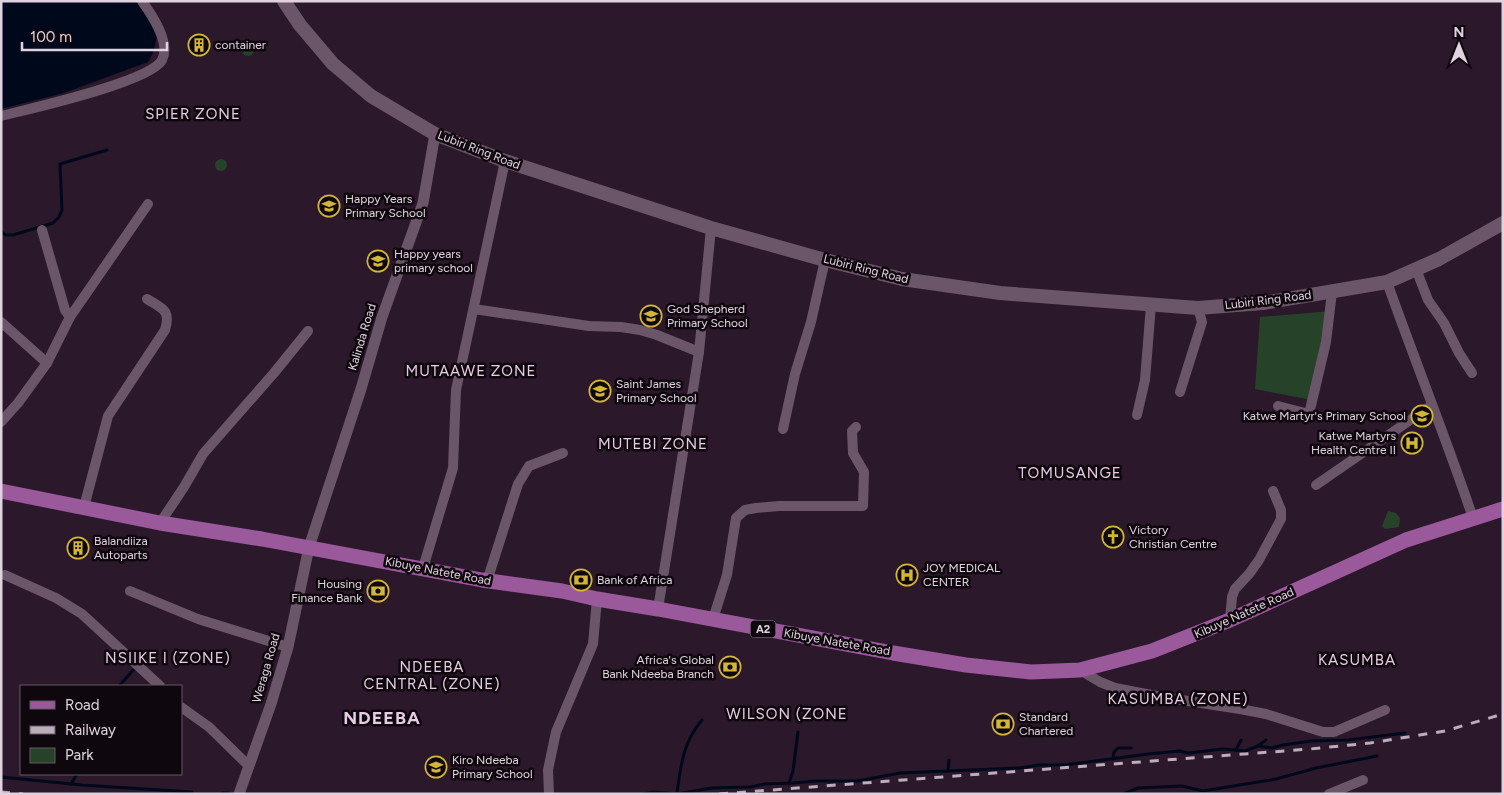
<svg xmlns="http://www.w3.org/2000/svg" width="1504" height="795" viewBox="0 0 1504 795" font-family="Figtree,sans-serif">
  <rect width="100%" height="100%" fill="#2b182a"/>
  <g fill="#264329">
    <circle cx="248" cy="50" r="6"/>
    <circle cx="221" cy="165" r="6"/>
    <path d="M1332,311L1312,400L1255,389L1260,317Z"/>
    <path d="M1388,511L1396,513L1400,518L1399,527L1385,529L1382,526Z"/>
  </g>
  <path fill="#00091c" d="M1,1H136L158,32L153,53L148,62L64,93L1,109Z"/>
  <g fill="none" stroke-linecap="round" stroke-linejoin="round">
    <g stroke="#00091c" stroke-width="3">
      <path d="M1,232L6,235H13L53,223L59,217L62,210L60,164L107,150"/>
      <path d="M119,686L136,667"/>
      <path d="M1258,746L1272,748L1283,745L1311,741L1348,740L1405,733"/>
      <path d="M1236,750L1241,740"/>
      <path d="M1113,759L1114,752L1118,748H1131"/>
      <path d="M948,770L949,760"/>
      <path d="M1,777L82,785L192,792"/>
      <path d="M789,783L793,771L798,732"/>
      <path d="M71,784L77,774"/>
      <path d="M222,793H228"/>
      <path d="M677,793C681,765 683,742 702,720"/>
      <path d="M643,794L654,792L676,794"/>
      <path d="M677,794L712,788L750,787L765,784L793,783L816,781H858L900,773L1019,768L1039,765H1065L1148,754L1180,751L1188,753L1223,749L1245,751L1258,746L1266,740"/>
      <path d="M1123,794L1138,788L1182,786L1203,791L1276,779L1316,768L1377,756"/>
    </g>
    <g stroke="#6b5569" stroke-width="10">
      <path d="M1,116C29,109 150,82 162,60C171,43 152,15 142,1"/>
      <path d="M42,230L65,310L70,317"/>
      <path d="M1416,269L1428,300L1444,323L1459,353L1472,373"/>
      <path d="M1387,282C1415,361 1446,438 1473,518"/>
      <path d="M474,309L589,326L621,327L640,330L657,335L699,352"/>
      <path d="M1,322L47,363"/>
      <path d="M1180,392L1202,322L1198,308"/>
      <path d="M1278,406L1309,414L1326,342L1332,292"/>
      <path d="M1137,415L1145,380L1151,305"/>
      <path d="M1,422L18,403L47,363L70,317L148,204"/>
      <path d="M783,429L795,374L811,322L825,260"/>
      <path d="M1316,485L1432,405"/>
      <path d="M84,507L108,416L165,330C171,310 163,309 147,299"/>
      <path d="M160,523L184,487L203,454L274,373L308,331"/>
      <path d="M423,568L453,468L456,390L505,161"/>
      <path d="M5,575L56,598L82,614L160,686"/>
      <path d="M487,581L518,484L529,466L563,453"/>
      <path d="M130,591L198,619L288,647"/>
      <path d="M658,609L699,352L711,228"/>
      <path d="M713,619L727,575L736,518L745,510L756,508L779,506H863L864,472L853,453L852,431L856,427"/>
      <path d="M1230,620L1232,597L1235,589L1249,574L1259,560L1281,519V510L1273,491"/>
      <path d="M1080,670L1100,682L1115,688L1162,697L1240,709L1266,714L1323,732H1334L1385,710"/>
      <path d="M181,707L209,727L249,766"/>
      <path d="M549,794L548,770L556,732L593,644L597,599"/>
      <path d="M1329,794L1363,780"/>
    </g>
    <path stroke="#6b5569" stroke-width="11" d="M239,794L271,704L288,647L309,547L361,389L382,317L423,203L435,134"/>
    <path stroke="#6b5569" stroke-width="14" d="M284,1L300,25L333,64L371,96L435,134L505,161L711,228L825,260L902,279L1000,293L1198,308L1263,303L1387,282L1439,259L1503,223"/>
    <path stroke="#99599b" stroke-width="15" d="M1,491L160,523L262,539L482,580L562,591L597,599L658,609L893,653L966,665L1031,672L1080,670L1152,651L1230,620L1406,540L1503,509"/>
    <g stroke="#bbadba" stroke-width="3" stroke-dasharray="9 9" stroke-linecap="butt">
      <path d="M1,792L23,794"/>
      <path d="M719,794L1310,749L1370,743L1445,731L1503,714"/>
    </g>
  </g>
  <defs>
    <g id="building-ring" transform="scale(1.125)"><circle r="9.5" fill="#0f070e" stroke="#d3b635" stroke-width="1.5"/><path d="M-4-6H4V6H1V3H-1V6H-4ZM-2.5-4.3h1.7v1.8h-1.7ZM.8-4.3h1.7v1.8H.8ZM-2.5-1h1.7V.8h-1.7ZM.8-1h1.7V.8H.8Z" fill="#d3b635"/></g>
    <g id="school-ring" transform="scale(1.125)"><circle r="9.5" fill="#0f070e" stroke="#d3b635" stroke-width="1.5"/><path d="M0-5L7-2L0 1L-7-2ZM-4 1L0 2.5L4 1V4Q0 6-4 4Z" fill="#d3b635"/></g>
    <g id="hospital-ring" transform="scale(1.125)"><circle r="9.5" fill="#0f070e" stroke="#d3b635" stroke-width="1.5"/><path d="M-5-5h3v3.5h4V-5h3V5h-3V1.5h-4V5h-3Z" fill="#d3b635"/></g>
    <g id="church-ring" transform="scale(1.125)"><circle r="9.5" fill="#0f070e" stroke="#d3b635" stroke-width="1.5"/><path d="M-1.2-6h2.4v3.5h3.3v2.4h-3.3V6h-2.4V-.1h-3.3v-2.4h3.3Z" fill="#d3b635"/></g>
    <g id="bank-ring" transform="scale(1.125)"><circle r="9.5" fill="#0f070e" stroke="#d3b635" stroke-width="1.5"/><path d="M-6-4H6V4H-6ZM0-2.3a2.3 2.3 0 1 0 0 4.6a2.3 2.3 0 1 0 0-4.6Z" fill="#d3b635"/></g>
  </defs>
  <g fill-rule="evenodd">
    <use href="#building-ring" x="199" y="45"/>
    <use href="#school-ring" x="329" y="206"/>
    <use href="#school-ring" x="378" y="261"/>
    <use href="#school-ring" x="651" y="316"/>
    <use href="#school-ring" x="600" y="391"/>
    <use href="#school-ring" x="1422" y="416"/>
    <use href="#hospital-ring" x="1412" y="443"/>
    <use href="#church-ring" x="1113" y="537"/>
    <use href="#building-ring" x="78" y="548"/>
    <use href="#hospital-ring" x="907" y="575"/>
    <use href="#bank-ring" x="581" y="580"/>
    <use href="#bank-ring" x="378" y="591"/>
    <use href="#bank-ring" x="730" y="667"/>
    <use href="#bank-ring" x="1003" y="724"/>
    <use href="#school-ring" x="436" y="767"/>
  </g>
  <g text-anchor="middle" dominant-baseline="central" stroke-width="5" stroke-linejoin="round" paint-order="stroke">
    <rect fill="#0f070e" stroke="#a196a0" stroke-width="1" x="750.5" y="620.5" width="25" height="17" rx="4"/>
    <g font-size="11" font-weight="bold" fill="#e0d3df">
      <text x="763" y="629">A2</text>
    </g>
    <g font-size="12" fill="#e0d3df" stroke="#0f070e" text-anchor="start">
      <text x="215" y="45">container</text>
      <text x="345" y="199">Happy Years<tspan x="345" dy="14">Primary School</tspan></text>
      <text x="394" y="254">Happy years<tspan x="394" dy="14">primary school</tspan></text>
      <text x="667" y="309">God Shepherd<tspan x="667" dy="14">Primary School</tspan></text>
      <text x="616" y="384">Saint James<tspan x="616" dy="14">Primary School</tspan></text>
      <text x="1406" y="416" text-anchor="end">Katwe Martyr's Primary School</text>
      <text x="1396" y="436" text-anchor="end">Katwe Martyrs<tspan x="1396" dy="14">Health Centre II</tspan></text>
      <text x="1129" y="530">Victory<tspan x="1129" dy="14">Christian Centre</tspan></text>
      <text x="94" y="541">Balandiiza<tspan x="94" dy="14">Autoparts</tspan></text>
      <text x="923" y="568">JOY MEDICAL<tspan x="923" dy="14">CENTER</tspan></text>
      <text x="597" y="580">Bank of Africa</text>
      <text x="362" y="584" text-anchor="end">Housing<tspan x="362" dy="14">Finance Bank</tspan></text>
      <text x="714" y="660" text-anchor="end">Africa's Global<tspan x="714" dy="14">Bank Ndeeba Branch</tspan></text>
      <text x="1019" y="717">Standard<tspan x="1019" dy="14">Chartered</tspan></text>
      <text x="452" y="760">Kiro Ndeeba<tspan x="452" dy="14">Primary School</tspan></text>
    </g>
    <g font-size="12" fill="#e0d3df" stroke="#0f070e">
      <text transform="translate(479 150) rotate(21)">Lubiri Ring Road</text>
      <text transform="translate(866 269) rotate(14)">Lubiri Ring Road</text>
      <text transform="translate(1268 300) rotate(-7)">Lubiri Ring Road</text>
      <text transform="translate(362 337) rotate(-73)">Kalinda Road</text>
      <text transform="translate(438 571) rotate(11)">Kibuye Natete Road</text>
      <text transform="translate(1244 613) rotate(-24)">Kibuye Natete Road</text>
      <text transform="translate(837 642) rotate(10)">Kibuye Natete Road</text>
      <text transform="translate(266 668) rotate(-74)">Weraga Road</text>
    </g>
    <g font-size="15" letter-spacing="1" fill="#e6cce3" stroke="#0f070e">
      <text x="193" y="114">SPIER ZONE</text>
      <text x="471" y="371">MUTAAWE ZONE</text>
      <text x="653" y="444">MUTEBI ZONE</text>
      <text x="1070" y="473">TOMUSANGE</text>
      <text x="168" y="658">NSIIKE I (ZONE)</text>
      <text x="1357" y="660">KASUMBA</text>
      <text x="432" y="667">NDEEBA<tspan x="432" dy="17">CENTRAL (ZONE)</tspan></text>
      <text x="1178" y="699">KASUMBA (ZONE)</text>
      <text x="787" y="714">WILSON (ZONE</text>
    </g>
    <g font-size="18" font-weight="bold" letter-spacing="1" fill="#e6cce3" stroke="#0f070e">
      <text x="382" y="718">NDEEBA</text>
    </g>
  </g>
  <rect width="1504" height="795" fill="none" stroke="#e0d3df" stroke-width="5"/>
  <rect x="20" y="685" width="162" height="90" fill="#0f070e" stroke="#635962"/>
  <rect x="30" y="701" width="25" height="8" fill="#99599b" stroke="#635962"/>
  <text x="65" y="710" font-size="15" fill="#e0d3df">Road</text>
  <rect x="30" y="726" width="25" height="8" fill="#bbadba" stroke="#635962"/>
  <text x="65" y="735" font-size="15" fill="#e0d3df">Railway</text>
  <rect x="30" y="748" width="25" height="15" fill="#264329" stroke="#635962"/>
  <text x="65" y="760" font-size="15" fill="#e0d3df">Park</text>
  <g transform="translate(1459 45)" stroke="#0f070e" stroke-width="4" paint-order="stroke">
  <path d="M0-4L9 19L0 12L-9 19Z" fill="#e0d3df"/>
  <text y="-8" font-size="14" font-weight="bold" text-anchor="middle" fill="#e0d3df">N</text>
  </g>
  <path d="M22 42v8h145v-8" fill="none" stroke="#e0d3df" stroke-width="2.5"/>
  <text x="30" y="42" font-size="15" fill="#e0d3df" stroke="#0f070e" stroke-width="4" paint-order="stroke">100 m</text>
</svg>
